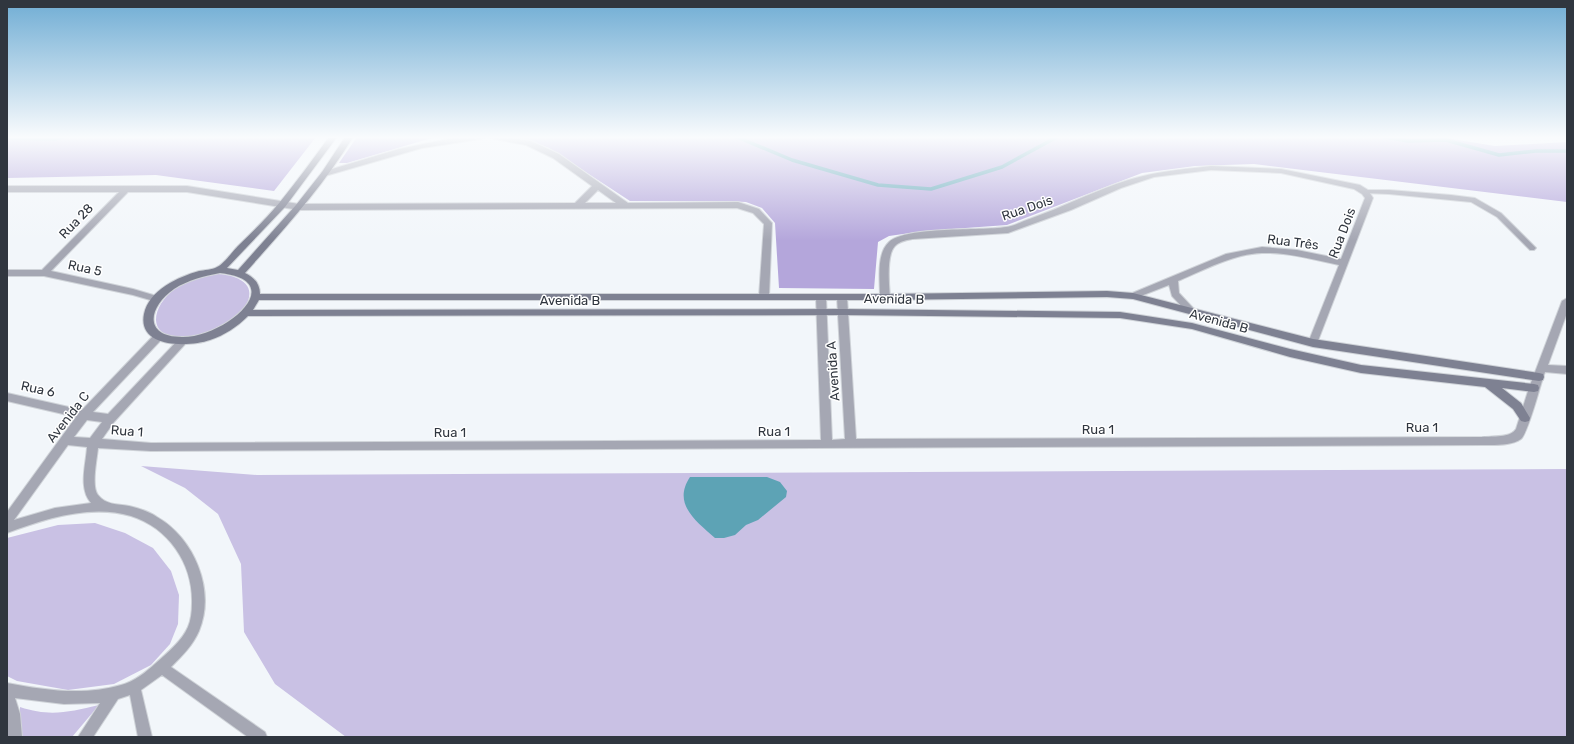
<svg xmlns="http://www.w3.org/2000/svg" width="1574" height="744" viewBox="0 0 1574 744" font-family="Rubik,sans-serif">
  <rect width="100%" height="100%" fill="#f2f6fa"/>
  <g fill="#c9c1e4">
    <path d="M218,274C258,277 258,302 228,323C215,332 198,336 182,337C146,338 151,306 175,289C188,280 203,277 218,274Z"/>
    <path d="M141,466L257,475L1567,469V737H346L275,684L244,632L241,564L218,514L185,488Z"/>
    <path d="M95,523L125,533L153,548L171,571L179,595L178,624L170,644L151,665L114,684L68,690L17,681L7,676V538L58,525Z"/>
    <path d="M99,705L72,737H20V707C50,717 69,712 99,705Z"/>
  </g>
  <g fill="#b4a6db">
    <path d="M7,137H316L274,191L156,175L7,178Z"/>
    <path d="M357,137H435L347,163H339Z"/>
    <path d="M520,137H1440L1495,146L1567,142V202L1254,164L1195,166L1142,173L1007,225L924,231L889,236L878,242L874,289L779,288L775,223L762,208L746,202L726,201H630L549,148Z"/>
  </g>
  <path fill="#5da3b5" d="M690,477H767L780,482L787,491L786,497L758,520L746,525L735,535L724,538H715C696,521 672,504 690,477Z"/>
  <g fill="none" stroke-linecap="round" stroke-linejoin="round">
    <g stroke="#5da3b5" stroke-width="3.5">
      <path d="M737,137L792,160L878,185L931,189L1002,167L1057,137"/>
      <path d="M1385,137L1408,141L1446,140L1499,155L1536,151H1567"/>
      <path d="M7,138L55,139L62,137"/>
    </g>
    <g stroke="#cfd3d8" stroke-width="2">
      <path id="lane" d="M1365,190H1389L1451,195L1475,198L1501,213L1536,248L1534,250H1530L1497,217L1471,202L1389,194L1363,193V191Z"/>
    </g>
    <g stroke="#cfd3d8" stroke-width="2">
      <g id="street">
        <path d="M458,137H485L481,139L422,148L325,176L321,174L322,172L399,149Z"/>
        <path d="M490,137H507L531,141L559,154L628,203L738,202L759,209L772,223L769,297L764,300L759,297L764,224L753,213L737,208L299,210L187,192H128L51,271L133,289L160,297L162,299L160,301L157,302L133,295L44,276H7V270H42L119,192H7V186H187L299,204L575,203L592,186L553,158L526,145L494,139ZM598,190L616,203H585Z"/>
        <path d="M1211,166L1281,169L1360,185L1368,190L1373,198L1316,346H1310L1308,343L1339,265C1314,260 1288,252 1262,253C1233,254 1204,270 1178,281L1179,293L1194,309L1189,312L1186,311L1172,296L1169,285L1133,299L1128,296L1130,294L1226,254L1262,247L1297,250L1341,259L1365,198L1362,194L1354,189L1281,173L1211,170L1154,177L1121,188L1071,210L1008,233L913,239C907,240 900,241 895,246C886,255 889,285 890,297L885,300L880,297C880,280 876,254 889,242C906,226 981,231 1006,227C1014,226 1023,221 1032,218C1060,208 1088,194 1116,184C1149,172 1177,170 1211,166Z"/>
        <path d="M821,294L826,297L832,440L845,439L837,297L842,294L847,297L856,439L1482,437C1493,436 1510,438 1516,429L1529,388L1562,301L1567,298V313L1548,365L1567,366V374L1545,372C1540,385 1529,431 1521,439C1512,446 1493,445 1482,445L151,451L98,448C97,459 91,486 98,495C106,505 117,504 129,506C138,508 150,512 157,517C194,538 216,590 199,631C193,645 182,656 171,667L265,732L267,737H248L162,675L141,690L152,737H138L130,695L118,699L93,737H78L100,703L64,704L15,698L20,714L22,737H8L7,683C43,690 84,696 121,685C134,682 146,672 156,663C167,653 182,641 188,627C191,620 192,611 192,603C193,564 169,528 131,516C90,504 45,519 7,533V512L76,417L7,401V393L82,410L155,334H161L163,337L161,340L93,412L108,414L179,339L182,338L187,342L114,422L102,439L151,443L821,440L816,297ZM87,420L102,422L90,438L74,437ZM68,445L87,447C86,465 78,488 91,503L55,508L14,520Z"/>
      </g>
    </g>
    <g stroke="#cfd3d8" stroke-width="2">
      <path id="secondary" d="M329,137H337L285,207L227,268L238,270L296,205L322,172L345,137H353C323,187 284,229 245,273C254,277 260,284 260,294H885L1107,291L1133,293L1313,339L1539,373L1543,374L1544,377L1543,380L1539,381L1313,347L1133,299L1107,297L885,300H259L253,310L843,309L1120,312L1192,323L1290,349L1361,365L1534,384L1538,385L1539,388L1538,391L1534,392L1502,388L1521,403L1530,418L1529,421L1525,422L1521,421L1513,409L1485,387L1361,373L1290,357L1192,329L1120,318L843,315L248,316C237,327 225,335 210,340C190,347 137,349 144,314C149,290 178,277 199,271C204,270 212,270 217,267C223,265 233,251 238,246C252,232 267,218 280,202C297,181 313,159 329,137ZM220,273C292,281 224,338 182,337C143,337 148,307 174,289C188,280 204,276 220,273Z"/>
    </g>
    <use href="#lane" fill="#a5a7b3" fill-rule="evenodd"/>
    <use href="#street" fill="#a5a7b3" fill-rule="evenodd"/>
    <use href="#secondary" fill="#7e8192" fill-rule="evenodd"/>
  </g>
  <linearGradient id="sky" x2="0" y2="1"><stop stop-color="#70add4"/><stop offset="0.57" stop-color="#f9fbfd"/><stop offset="1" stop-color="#f9fbfd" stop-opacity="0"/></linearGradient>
  <rect width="1574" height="241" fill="url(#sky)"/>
  <g text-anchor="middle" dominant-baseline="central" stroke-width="3" stroke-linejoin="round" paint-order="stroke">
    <g font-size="13" fill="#30363f" stroke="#fff">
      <text transform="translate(1027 208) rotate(-19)">Rua Dois</text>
      <text transform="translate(76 221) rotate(-46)">Rua 28</text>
      <text transform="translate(1342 233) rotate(-69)">Rua Dois</text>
      <text transform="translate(1293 242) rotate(7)">Rua Três</text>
      <text transform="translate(85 268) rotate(12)">Rua 5</text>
      <text transform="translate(894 299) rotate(1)">Avenida B</text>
      <text x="570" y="300">Avenida B</text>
      <text transform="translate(1219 321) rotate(15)">Avenida B</text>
      <text transform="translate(833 371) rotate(-94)">Avenida A</text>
      <text transform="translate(38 389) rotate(12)">Rua 6</text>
      <text transform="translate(68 417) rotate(-52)">Avenida C</text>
      <text x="1422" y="427">Rua 1</text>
      <text x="1098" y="429">Rua 1</text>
      <text transform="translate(127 431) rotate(4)">Rua 1</text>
      <text x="774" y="431">Rua 1</text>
      <text x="450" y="432">Rua 1</text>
    </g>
  </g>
  <rect width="1574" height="744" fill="none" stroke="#30363f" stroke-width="16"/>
</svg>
